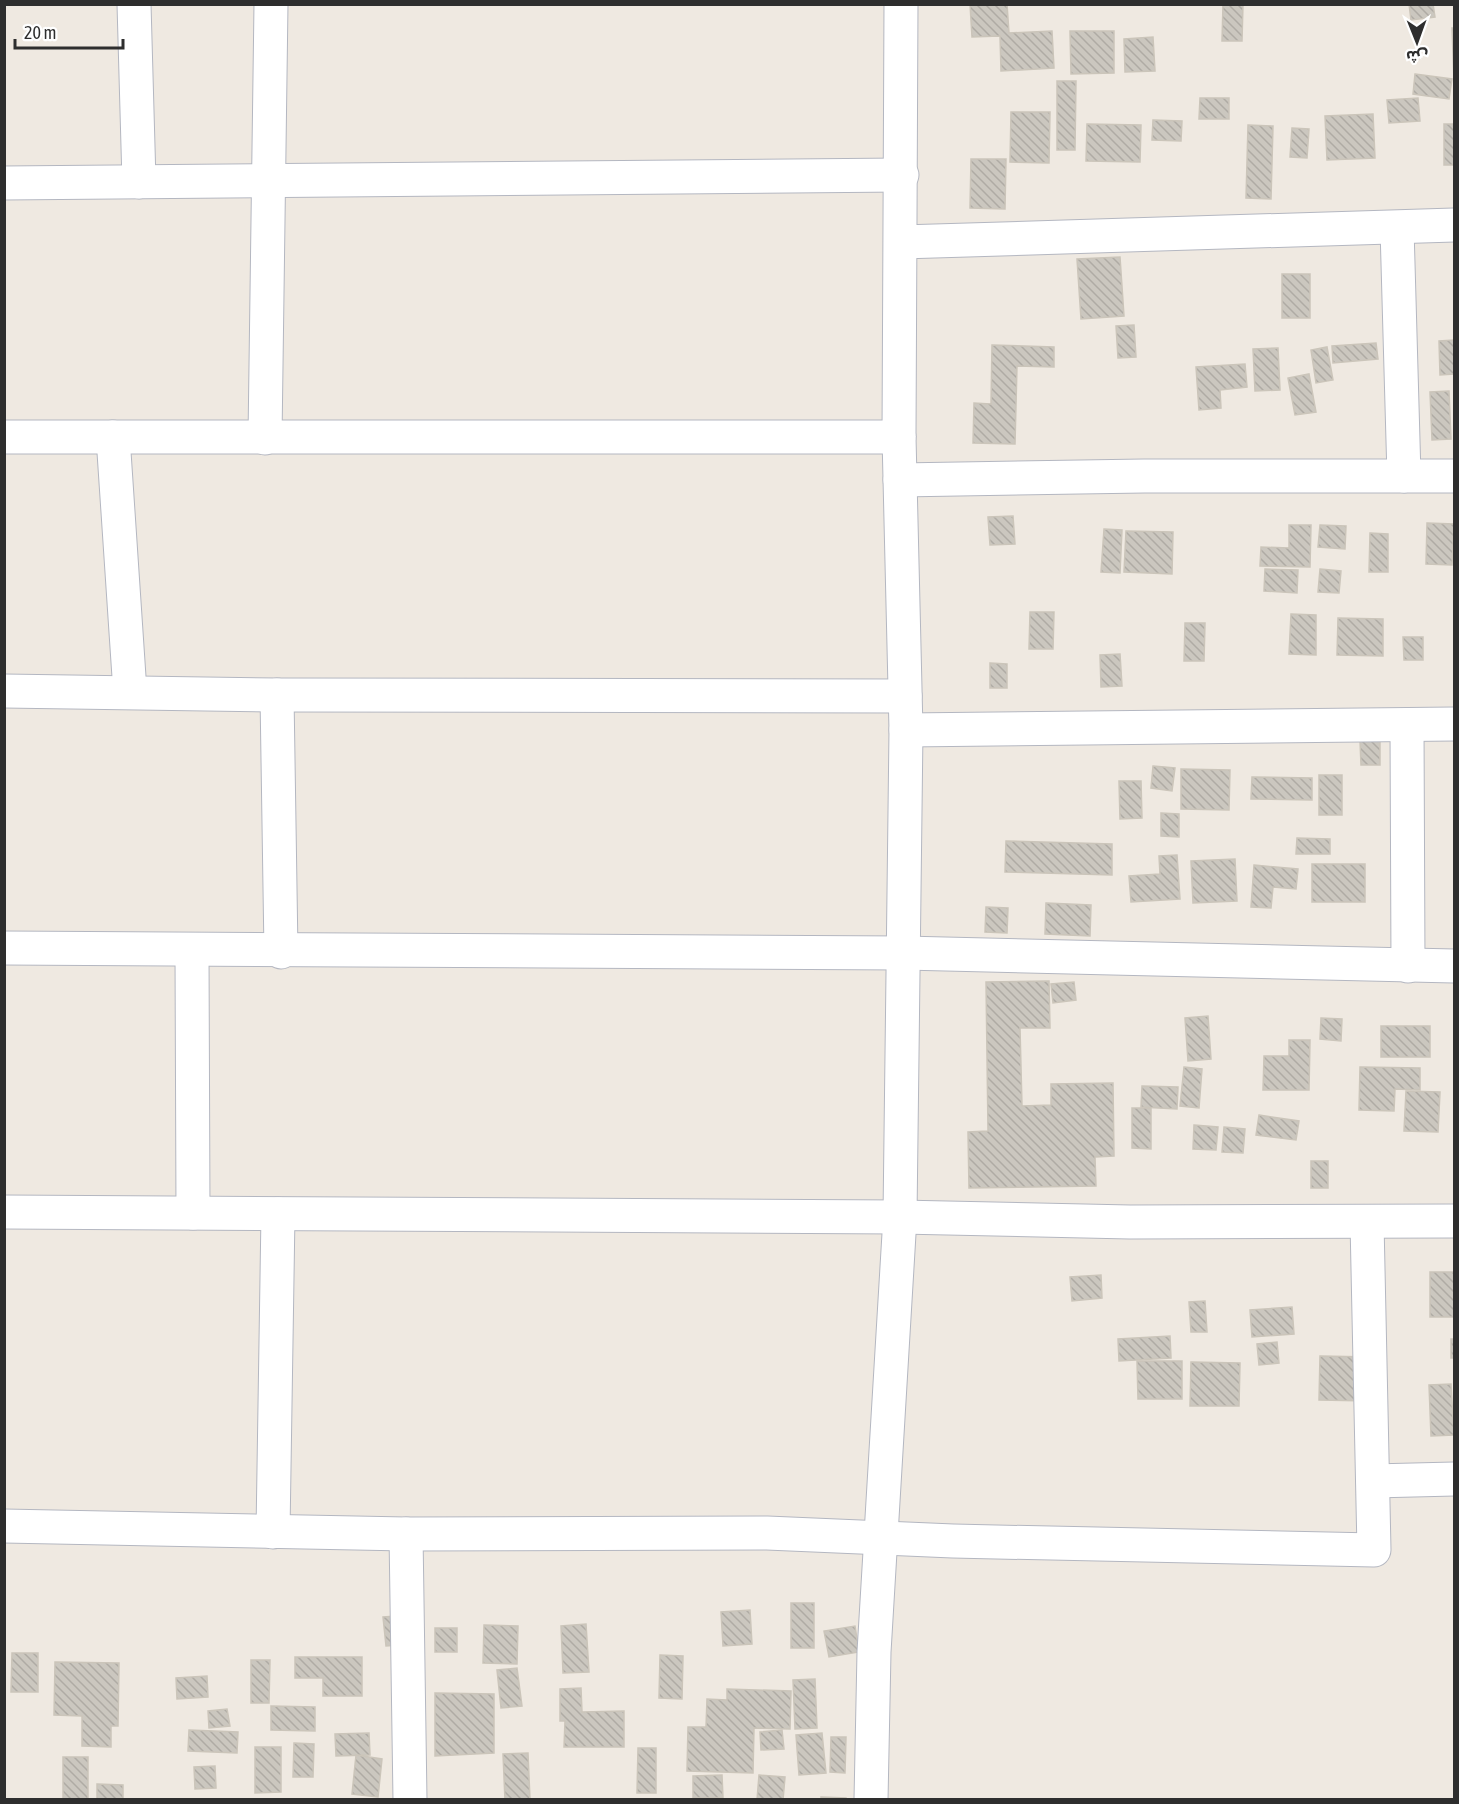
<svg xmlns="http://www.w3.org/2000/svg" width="1459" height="1804" viewBox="0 0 1459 1804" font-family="'Asap Condensed','Noto Sans Arabic',sans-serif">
  <defs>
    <pattern id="building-back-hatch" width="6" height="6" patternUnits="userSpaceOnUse" patternTransform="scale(1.5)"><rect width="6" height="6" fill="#cbc7bf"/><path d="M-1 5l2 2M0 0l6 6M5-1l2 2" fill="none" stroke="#afaba4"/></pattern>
  </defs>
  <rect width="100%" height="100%" fill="#efe9e1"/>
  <g fill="url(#building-back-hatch)" stroke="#cbc5ba" stroke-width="1.5">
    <path d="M970,4H1007L1009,33L1052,31L1054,68L1001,71L1000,36L972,37Z"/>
    <path d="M1223,4H1243L1242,41H1222Z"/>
    <path d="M1409,4H1433L1435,17L1411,20Z"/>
    <path d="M1452,28H1454V80Z"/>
    <path d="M1070,31H1114V73L1071,74Z"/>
    <path d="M1153,37L1155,71L1125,72L1124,39Z"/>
    <path d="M1415,74L1452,79L1449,99L1413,94Z"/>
    <path d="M1057,81H1076L1075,150H1057Z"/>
    <path d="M1200,98H1229V119H1199Z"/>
    <path d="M1418,98L1420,121L1389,123L1387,100Z"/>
    <path d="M1011,112H1050L1049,163L1010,162Z"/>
    <path d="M1373,114L1375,158L1327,160L1325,116Z"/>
    <path d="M1153,120L1182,121L1181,141L1152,140Z"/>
    <path d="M1087,124L1141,125L1140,162L1086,161Z"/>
    <rect x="1444" y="124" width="10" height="41"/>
    <path d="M1248,125L1273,126L1271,199L1246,198Z"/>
    <path d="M1292,128L1309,129L1307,158L1290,157Z"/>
    <path d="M971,159H1006L1005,209L970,208Z"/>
    <path d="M1120,257L1124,316L1081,319L1077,259Z"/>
    <rect x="1282" y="274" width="28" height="44"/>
    <path d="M1134,325L1136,357L1118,358L1116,326Z"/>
    <path d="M1454,340V374L1440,375L1439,341Z"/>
    <path d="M1376,343L1378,359L1333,363L1332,346Z"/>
    <path d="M992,345L1054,347V367L1017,366L1015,444L973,443L974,403L991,404Z"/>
    <path d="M1327,347L1333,380L1316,383L1311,350Z"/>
    <path d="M1278,348L1280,390L1255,391L1253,349Z"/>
    <path d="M1245,364L1247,387L1220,390L1221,408L1199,410L1196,367Z"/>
    <path d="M1309,374L1316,412L1295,415L1288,378Z"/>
    <path d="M1449,391L1451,439L1432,440L1430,392Z"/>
    <path d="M1013,516L1015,544L990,545L988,517Z"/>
    <path d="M1427,523L1454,524L1452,565L1426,564Z"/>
    <path d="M1289,525H1311L1310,567L1260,566L1261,547L1289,548Z"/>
    <path d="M1320,525L1346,526L1345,549L1318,547Z"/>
    <path d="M1104,529L1122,530L1120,573L1101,572Z"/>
    <path d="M1126,531L1173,532L1172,574L1124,572Z"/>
    <path d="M1370,533L1388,534V572H1369Z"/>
    <path d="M1265,569L1298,570L1297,593L1264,591Z"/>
    <path d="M1320,569L1341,571L1339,593L1318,592Z"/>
    <path d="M1030,612H1054L1053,649H1029Z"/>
    <path d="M1291,614L1316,615V655L1289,654Z"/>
    <path d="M1338,618L1383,619V656L1337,655Z"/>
    <path d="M1185,623H1205L1204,661H1184Z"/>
    <path d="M1403,637H1423V660H1404Z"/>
    <path d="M1120,654L1122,686L1101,687L1100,655Z"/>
    <path d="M990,663L1007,664V688H990Z"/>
    <path d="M1360,741H1380V765H1361Z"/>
    <path d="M1153,766L1175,768L1172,791L1151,788Z"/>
    <path d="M1181,769L1230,770L1229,810L1181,809Z"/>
    <rect x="1319" y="775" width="23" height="40"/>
    <path d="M1252,777L1312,778V800L1251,799Z"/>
    <path d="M1119,781H1141L1142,818L1120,819Z"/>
    <path d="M1161,813L1179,814V837L1161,836Z"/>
    <path d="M1297,838L1330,839V854H1296Z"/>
    <path d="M1006,841L1112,844V875L1005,872Z"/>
    <path d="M1177,855L1180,899L1131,902L1129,876L1160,874L1159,856Z"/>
    <path d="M1235,859L1237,901L1193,903L1191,861Z"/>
    <rect x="1312" y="864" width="53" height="38"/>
    <path d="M1254,865L1298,869L1296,889L1273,887L1271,908L1251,907Z"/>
    <path d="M1046,903L1091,905L1090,936L1045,934Z"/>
    <path d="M986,907L1008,908L1007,933L985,932Z"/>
    <path d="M1049,981L1050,1028H1020L1022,1106L1051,1105V1084L1113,1083L1114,1156L1095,1157L1096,1186L969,1188L968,1132L988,1131L986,982Z"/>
    <path d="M1074,982L1076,1000L1053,1003L1051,984Z"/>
    <path d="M1208,1016L1211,1059L1188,1061L1185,1018Z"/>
    <path d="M1321,1018L1342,1019L1341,1041L1320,1039Z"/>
    <rect x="1381" y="1026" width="49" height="31"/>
    <path d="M1289,1040H1310L1309,1090H1263L1264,1056H1289Z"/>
    <path d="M1184,1067L1202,1069L1199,1108L1180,1106Z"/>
    <path d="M1360,1067L1420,1068V1090L1395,1089L1394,1111L1359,1110Z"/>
    <path d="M1142,1086L1178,1087L1177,1109L1141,1107Z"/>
    <path d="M1406,1091L1440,1092L1438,1132L1404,1131Z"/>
    <path d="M1132,1108H1151V1149L1132,1148Z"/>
    <path d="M1259,1115L1299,1121L1296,1140L1256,1135Z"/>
    <path d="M1194,1125L1218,1127L1216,1150L1193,1149Z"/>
    <path d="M1224,1127L1245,1129L1243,1153L1222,1152Z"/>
    <rect x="1311" y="1161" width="17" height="27"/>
    <rect x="1430" y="1272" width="24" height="45"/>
    <path d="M1101,1275L1102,1298L1072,1301L1070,1277Z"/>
    <path d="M1205,1301L1207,1332H1191L1189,1302Z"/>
    <path d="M1292,1307L1294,1334L1252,1337L1250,1310Z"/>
    <path d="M1170,1336L1171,1358L1119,1361L1118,1339Z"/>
    <rect x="1451" y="1339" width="3" height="19"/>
    <path d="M1277,1342L1279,1363L1259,1365L1257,1344Z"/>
    <path d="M1320,1356L1370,1357L1369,1401L1319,1400Z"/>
    <path d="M1137,1361H1182V1399H1138Z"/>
    <path d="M1191,1362L1240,1363L1239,1406H1190Z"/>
    <path d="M1451,1384L1454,1435L1431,1436L1429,1385Z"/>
    <rect x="791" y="1603" width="23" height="45"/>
    <path d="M750,1610L752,1644L723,1646L721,1612Z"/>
    <path d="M397,1616L399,1645L386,1646L383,1617Z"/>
    <path d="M586,1624L589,1672L563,1673L561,1626Z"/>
    <path d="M484,1625L518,1626L517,1664L483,1663Z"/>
    <path d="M855,1626L859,1652L829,1657L824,1631Z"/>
    <rect x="435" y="1628" width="22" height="24"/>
    <path d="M12,1653H38V1692H11Z"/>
    <path d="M660,1655L683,1656L682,1699L659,1698Z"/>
    <path d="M295,1657H362V1696H323V1678H295Z"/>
    <path d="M251,1660H270L269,1703H251Z"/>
    <path d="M55,1662L119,1663L118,1726H111V1747L82,1746V1716L54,1715Z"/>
    <path d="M517,1668L522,1706L501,1708L497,1670Z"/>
    <path d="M207,1676L208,1697L177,1699L176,1678Z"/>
    <path d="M815,1679L817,1728L795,1729L793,1680Z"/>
    <path d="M581,1688L582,1712L624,1711V1747H564L565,1721H560V1689Z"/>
    <path d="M727,1689L791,1691L790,1729L754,1728L753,1773L687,1771L688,1727H706L707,1699L727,1700Z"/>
    <path d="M435,1693L494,1694V1753L435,1756Z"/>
    <path d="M271,1706L315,1707V1731L271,1730Z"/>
    <path d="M227,1709L230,1726L209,1728L208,1711Z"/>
    <path d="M189,1730L238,1732L237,1753L188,1751Z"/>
    <path d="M782,1730L784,1749L761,1750L760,1732Z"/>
    <path d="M369,1733L370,1755L336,1756L335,1734Z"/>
    <path d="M822,1733L826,1773L799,1775L796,1735Z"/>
    <path d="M831,1737H846L845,1773L830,1772Z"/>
    <path d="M294,1743L314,1744L313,1777H293Z"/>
    <path d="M255,1747H281V1792L255,1793Z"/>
    <path d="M638,1748H656V1793H637Z"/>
    <path d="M528,1753L530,1800H505L503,1754Z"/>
    <path d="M356,1755L382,1759L378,1797L352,1794Z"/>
    <rect x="63" y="1757" width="25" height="43"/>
    <path d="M215,1766L216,1788L195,1789L194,1767Z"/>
    <path d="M722,1775L723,1798H693V1776Z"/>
    <path d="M759,1775L785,1777L783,1800H757Z"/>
    <path d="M97,1784L123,1785V1800H97Z"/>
    <path d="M821,1797L846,1798V1800H821Z"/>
  </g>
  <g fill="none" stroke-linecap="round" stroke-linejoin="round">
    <g stroke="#b4b7c1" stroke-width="35">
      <g id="minor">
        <path d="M134,4L139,182"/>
        <path d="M4,183L902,175"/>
        <path d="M1397,228L1404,476"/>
        <path d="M901,242L1454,225"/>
        <path d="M4,437H899"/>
        <path d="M113,437L130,692"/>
        <path d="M265,438L271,4"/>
        <path d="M900,480L1144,476H1454"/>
        <path d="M4,691L277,695L905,696"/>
        <path d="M277,695L281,952"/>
        <path d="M1407,725L1408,966"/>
        <path d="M906,730L1454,724"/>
        <path d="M4,948L904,953L1454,966"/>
        <path d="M192,951L193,1213"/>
        <path d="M4,1212L900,1217L1130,1222L1454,1221"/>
        <path d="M1373,1481L1454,1479"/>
        <path d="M4,1526L406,1534L767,1533L953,1541L1374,1550L1367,1222"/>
        <path d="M273,1532L278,1214"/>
        <path d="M406,1534L410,1800"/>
        <path d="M871,1800L874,1652L900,1217L906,730L899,437L901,4"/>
      </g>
    </g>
    <use href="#minor" stroke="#fff" stroke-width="33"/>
  </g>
  <rect width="1459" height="1804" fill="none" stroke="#2e2e2e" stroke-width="12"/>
  <g transform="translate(1417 42) rotate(179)" stroke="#ffffff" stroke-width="4.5" paint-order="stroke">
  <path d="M0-4.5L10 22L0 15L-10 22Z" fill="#2e2e2e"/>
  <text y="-9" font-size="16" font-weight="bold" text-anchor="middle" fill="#2e2e2e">ش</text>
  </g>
  <path d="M15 39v9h108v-9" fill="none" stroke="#2e2e2e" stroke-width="3"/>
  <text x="24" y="39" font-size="18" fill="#2e2e2e" stroke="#ffffff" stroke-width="4.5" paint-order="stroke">20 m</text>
</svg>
